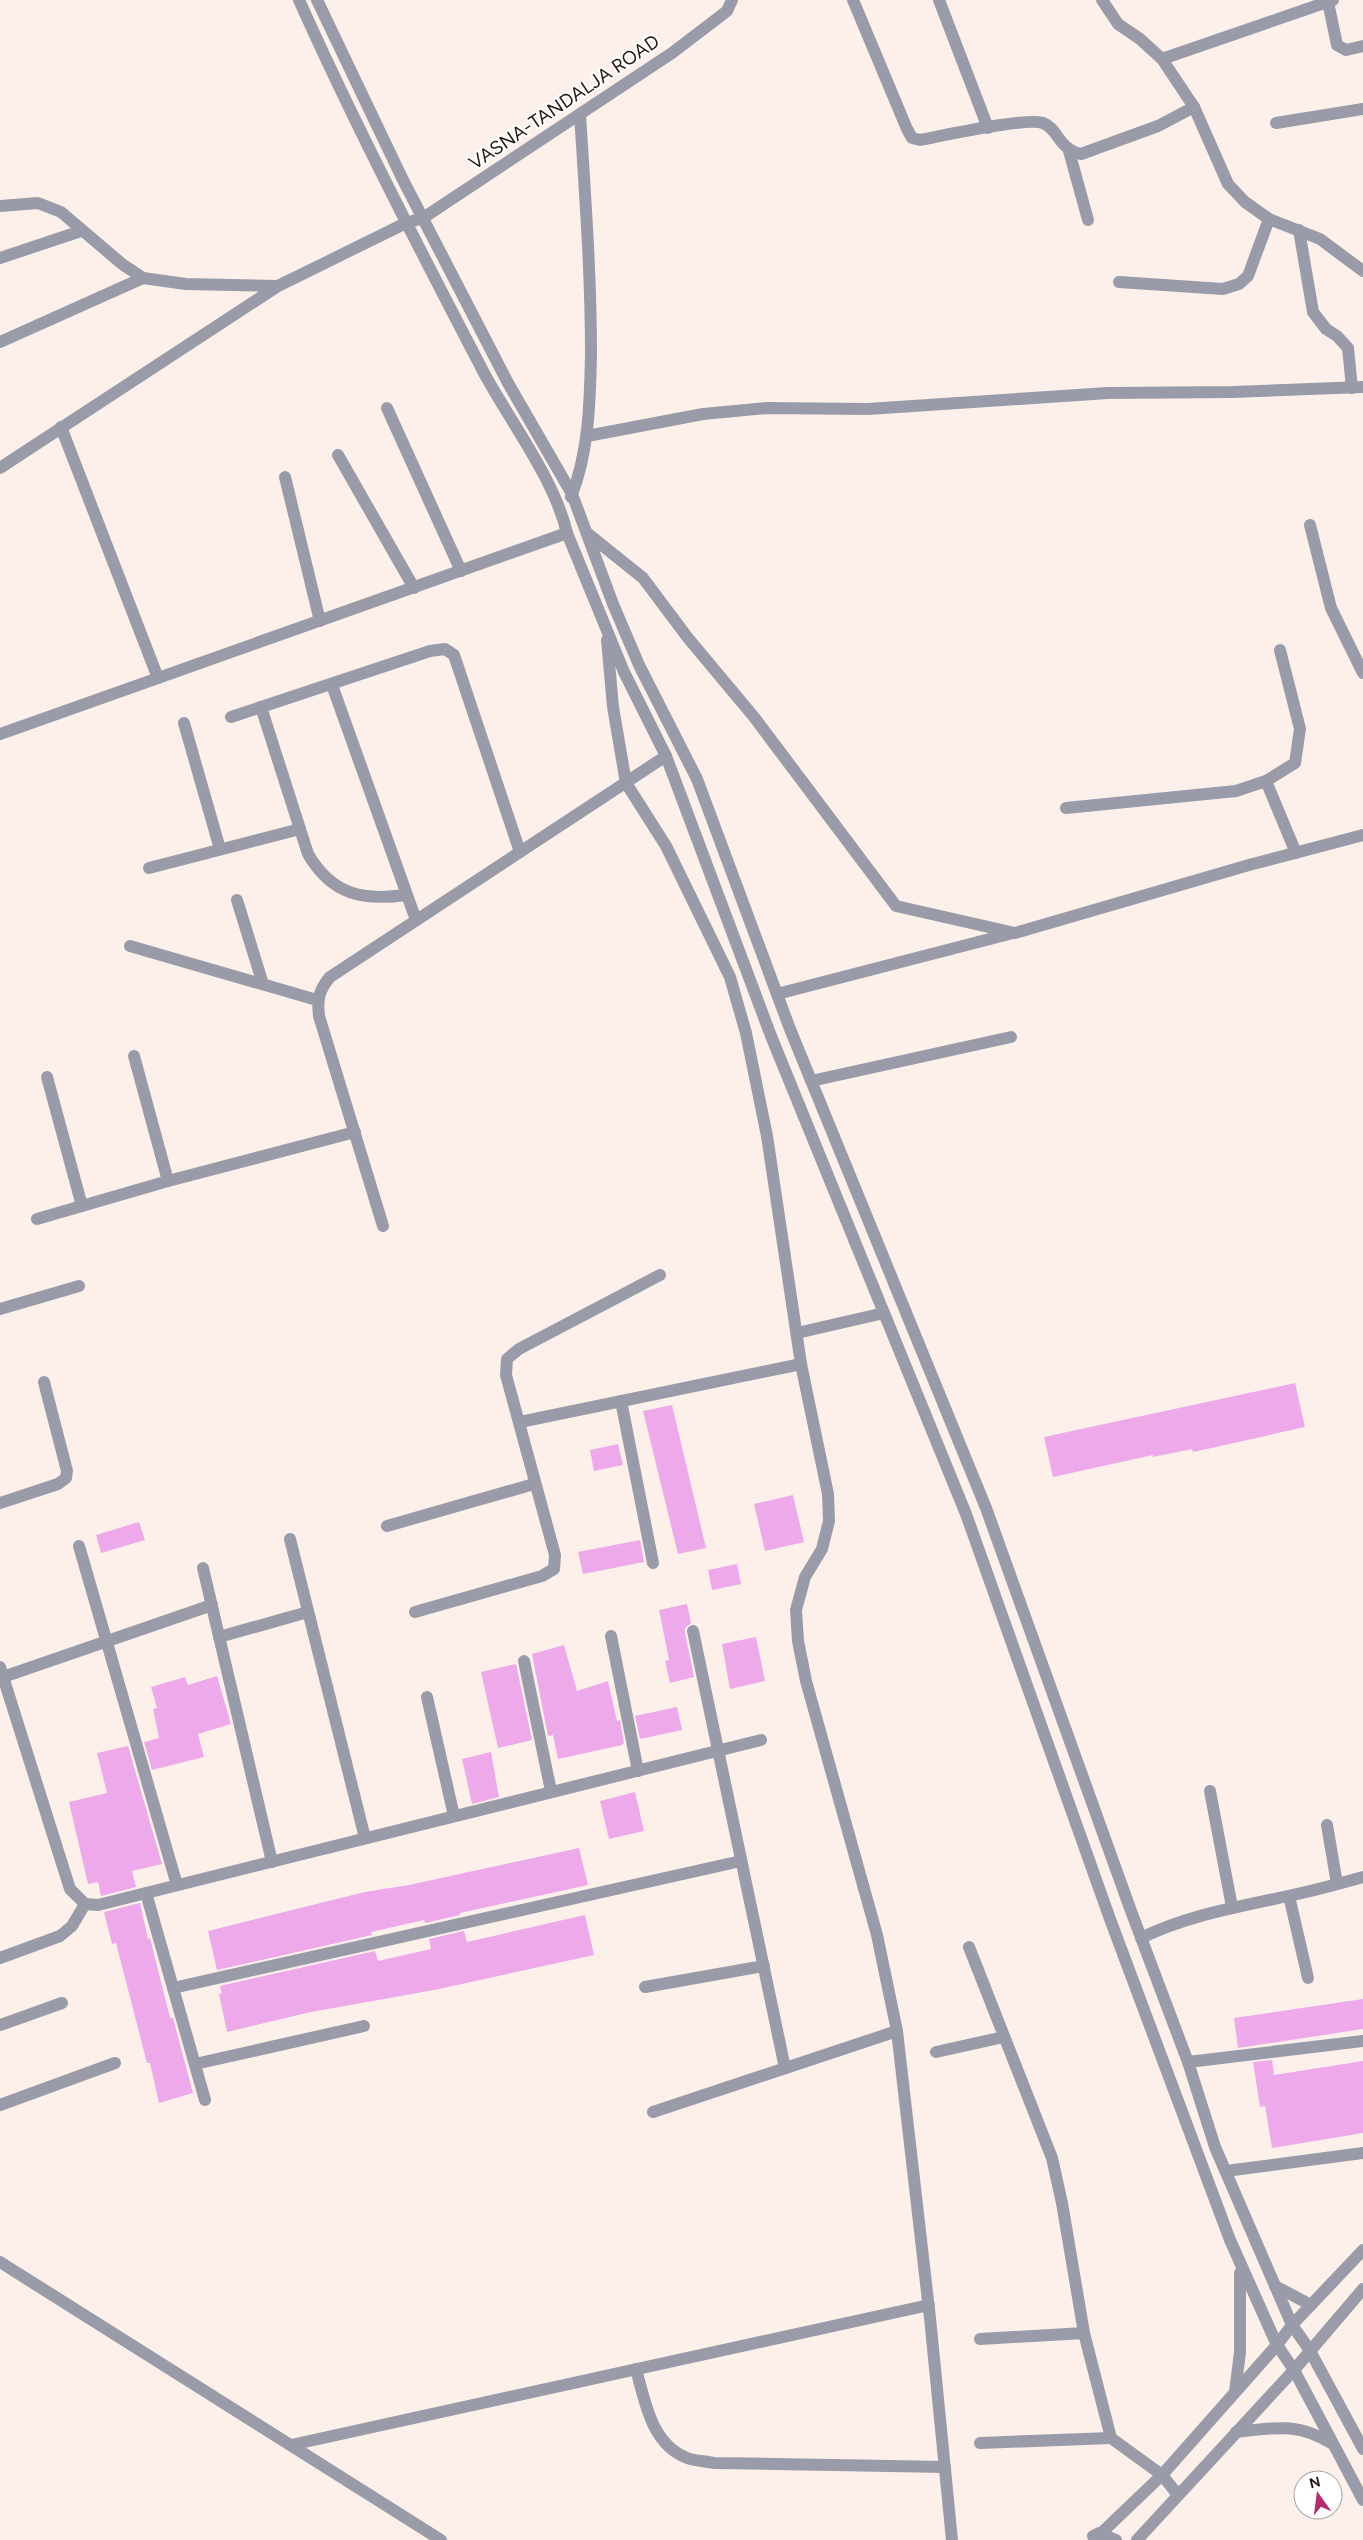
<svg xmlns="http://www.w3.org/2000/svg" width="1363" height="2540" viewBox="0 0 1363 2540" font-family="Figtree,sans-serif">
  <rect width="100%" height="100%" fill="#fdf0eb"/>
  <g fill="#eda9e9">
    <path d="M1295,1383L1305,1427L1216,1447L1193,1452L1192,1449L1153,1457V1455L1053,1477L1044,1437Z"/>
    <path d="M672,1405L706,1548L678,1554L643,1411Z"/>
    <path d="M618,1444L623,1465L594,1471L590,1450Z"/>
    <path d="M793,1495L804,1542L765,1551L754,1504Z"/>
    <path d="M139,1522L145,1540L101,1553L96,1535Z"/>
    <path d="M640,1540L644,1562L583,1574L578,1552Z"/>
    <path d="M737,1564L741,1584L712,1590L708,1570Z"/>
    <path d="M687,1604L691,1623L685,1628V1633L694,1677L670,1683L665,1661L669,1660L659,1610Z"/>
    <path d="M756,1637L765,1681L730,1689L722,1644Z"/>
    <path d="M564,1645L577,1691L608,1681L617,1721L620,1720L624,1743L622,1745L558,1759L553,1735L548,1736L532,1654Z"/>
    <path d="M516,1664L532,1740L498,1748L481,1672Z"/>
    <path d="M217,1676L231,1724L198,1734L204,1757L152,1770L144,1742L159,1738L153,1709L157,1708L151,1687L185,1677L188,1685Z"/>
    <path d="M677,1707L682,1730L640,1739L635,1716Z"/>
    <path d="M128,1746L162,1864L132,1871L136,1887L101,1896L98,1882L88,1884L69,1802L107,1793L97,1753Z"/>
    <path d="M491,1752L499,1797L472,1804L462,1759Z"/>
    <path d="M635,1792L644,1831L609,1839L600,1801Z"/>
    <path d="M579,1848L588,1885L460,1913V1915L425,1923L424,1920L371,1932L372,1935L217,1970L208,1931L365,1892L409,1885Z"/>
    <path d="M140,1903L148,1939L150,1938L170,2018H173L193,2093L159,2103L150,2063H147L116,1943L112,1944L104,1912Z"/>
    <path d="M585,1915L594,1955L434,1990L311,2012L227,2032L219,1994L222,1993L220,1986L375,1951L378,1961L431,1949L429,1939L464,1931L467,1942Z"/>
    <path d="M1363,1999V2029L1238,2048L1234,2018Z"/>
    <path d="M1272,2060L1274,2075L1363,2061V2133L1272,2148L1265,2106L1260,2107L1253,2062Z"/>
  </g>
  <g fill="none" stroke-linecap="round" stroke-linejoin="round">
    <g stroke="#999ca8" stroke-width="12">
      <path d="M299,0C356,127 420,250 484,373C511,423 554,478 567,533L624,672L666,756L771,1036L966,1514L1110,1919L1230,2240L1277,2345L1294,2370L1363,2500"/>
      <path d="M317,0L403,180L508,383L572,494L613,604L639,665L697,779L790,1029L986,1508L1131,1911L1188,2062L1215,2147L1292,2325L1309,2349L1363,2449"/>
      <path d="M853,0L907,129L912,138L920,140C942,136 1026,117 1043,123C1059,129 1057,148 1081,154L1158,126L1194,107"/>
      <path d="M939,0L988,128"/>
      <path d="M1102,0L1118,24L1140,39L1162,59L1194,107L1228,184L1245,202L1269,219L1320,239L1363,271"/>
      <path d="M1328,2L1337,45L1346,50L1363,46"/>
      <path d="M1162,59L1333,0"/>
      <path d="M1276,123L1363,109"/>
      <path d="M1069,151L1088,220"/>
      <path d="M0,206L38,203L61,212L122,264L143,278L186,284L277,286"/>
      <path d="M1299,230L1313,312L1326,329L1337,336L1348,348L1352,388"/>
      <path d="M0,258L81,231"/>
      <path d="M1119,282L1223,289L1239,284L1248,276L1269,219"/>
      <path d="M0,342L143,278"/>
      <path d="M387,408L461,571"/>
      <path d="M61,427L158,678"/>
      <path d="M587,436L703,414L767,408L868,409L1108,393L1233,392L1363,387"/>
      <path d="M338,455L414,588"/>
      <path d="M0,468L278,286L406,223L423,218L672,53L727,11L732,0"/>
      <path d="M285,477L320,621"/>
      <path d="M571,497C589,452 590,402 591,354C591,274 585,194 580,114"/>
      <path d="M1310,525L1331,608L1363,673"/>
      <path d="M587,533L643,578L688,638L754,717L896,906L1015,933L1249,865L1363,835"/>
      <path d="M607,640L613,707L626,783L666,846L730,977L746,1033L767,1136L801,1364L828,1494L829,1521L822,1549L805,1577L796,1610L798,1641L806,1681L877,1935L897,2031L930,2318L952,2540"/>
      <path d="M332,685L416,920"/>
      <path d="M261,707L308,854C332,895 363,901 406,895"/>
      <path d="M231,717L430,651L445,649L454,655L520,852"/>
      <path d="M184,723L220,849"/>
      <path d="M0,734L567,533"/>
      <path d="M1266,781L1296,853"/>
      <path d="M1066,808L1236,791L1266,781L1295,763L1300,729L1280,650"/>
      <path d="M149,868L300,829"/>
      <path d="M237,900L263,984"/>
      <path d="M130,946L317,1000"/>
      <path d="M777,994L1013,933"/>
      <path d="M134,1056L168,1181"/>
      <path d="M47,1077L82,1206"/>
      <path d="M811,1081L1011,1037"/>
      <path d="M37,1219L168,1181L355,1132"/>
      <path d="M383,1226L319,1016C317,999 319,990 330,977L666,756"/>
      <path d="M0,1309L79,1286"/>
      <path d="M797,1333L884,1313"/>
      <path d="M621,1401L653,1563"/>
      <path d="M520,1422L801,1364"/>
      <path d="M0,1503L58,1484L66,1478L67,1471L44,1382"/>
      <path d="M387,1526L534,1484"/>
      <path d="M290,1539L365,1838"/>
      <path d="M79,1546L177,1885"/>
      <path d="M203,1568L272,1862"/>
      <path d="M415,1612L542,1576L554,1569L555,1555L506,1375L507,1359L519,1349L660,1275"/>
      <path d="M693,1631L785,2068"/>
      <path d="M611,1636L638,1771"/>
      <path d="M219,1637L308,1612"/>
      <path d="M524,1661L551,1791"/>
      <path d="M0,1667L70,1889L85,1904L98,1905L761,1740"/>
      <path d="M3,1677L212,1605"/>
      <path d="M427,1697L454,1816"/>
      <path d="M1210,1791L1232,1907"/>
      <path d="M1327,1825L1337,1884"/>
      <path d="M146,1893L205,2100"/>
      <path d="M1289,1896L1308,1978"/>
      <path d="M1141,1938C1188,1915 1238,1907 1288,1896C1313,1891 1338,1884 1363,1877"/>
      <path d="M969,1947L1052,2158L1062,2203L1084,2333L1111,2438L1162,2475L1178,2495"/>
      <path d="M0,1958L60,1936L72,1926L85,1904"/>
      <path d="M645,1987L764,1966"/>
      <path d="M173,1988L741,1861"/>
      <path d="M0,2025L62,2003"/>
      <path d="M936,2052L1004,2037"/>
      <path d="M1188,2062L1363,2041"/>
      <path d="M195,2064L364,2026"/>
      <path d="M0,2105L115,2063"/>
      <path d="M653,2112L897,2031"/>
      <path d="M1226,2171L1363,2153"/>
      <path d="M0,2262L441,2540"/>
      <path d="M1275,2286L1311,2305"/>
      <path d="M980,2339L1084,2333"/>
      <path d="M636,2369C645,2401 651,2444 687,2458C695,2461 706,2461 714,2463L945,2467"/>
      <path d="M1235,2392L1240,2352V2273"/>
      <path d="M1236,2432C1274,2428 1297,2422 1331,2443"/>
      <path d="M980,2443L1111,2438"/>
      <path d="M291,2445L929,2305"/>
      <path d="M1093,2536L1099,2533L1116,2540"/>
      <path d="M1094,2540L1162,2475L1277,2345L1292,2325L1363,2250"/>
      <path d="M1137,2540L1294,2370L1363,2289"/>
    </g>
  </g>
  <g text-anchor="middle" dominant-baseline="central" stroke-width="4" stroke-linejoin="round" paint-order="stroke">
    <g font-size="19" fill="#231813" stroke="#fff">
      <text transform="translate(564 102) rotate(-34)">VASNA-TANDALJA ROAD</text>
    </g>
  </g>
  <g transform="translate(1318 2495) rotate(346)"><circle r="24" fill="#ffffff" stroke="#a7a3a1"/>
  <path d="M0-4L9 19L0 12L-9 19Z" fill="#b42c6d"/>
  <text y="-8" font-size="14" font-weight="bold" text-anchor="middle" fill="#231813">N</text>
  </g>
</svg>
